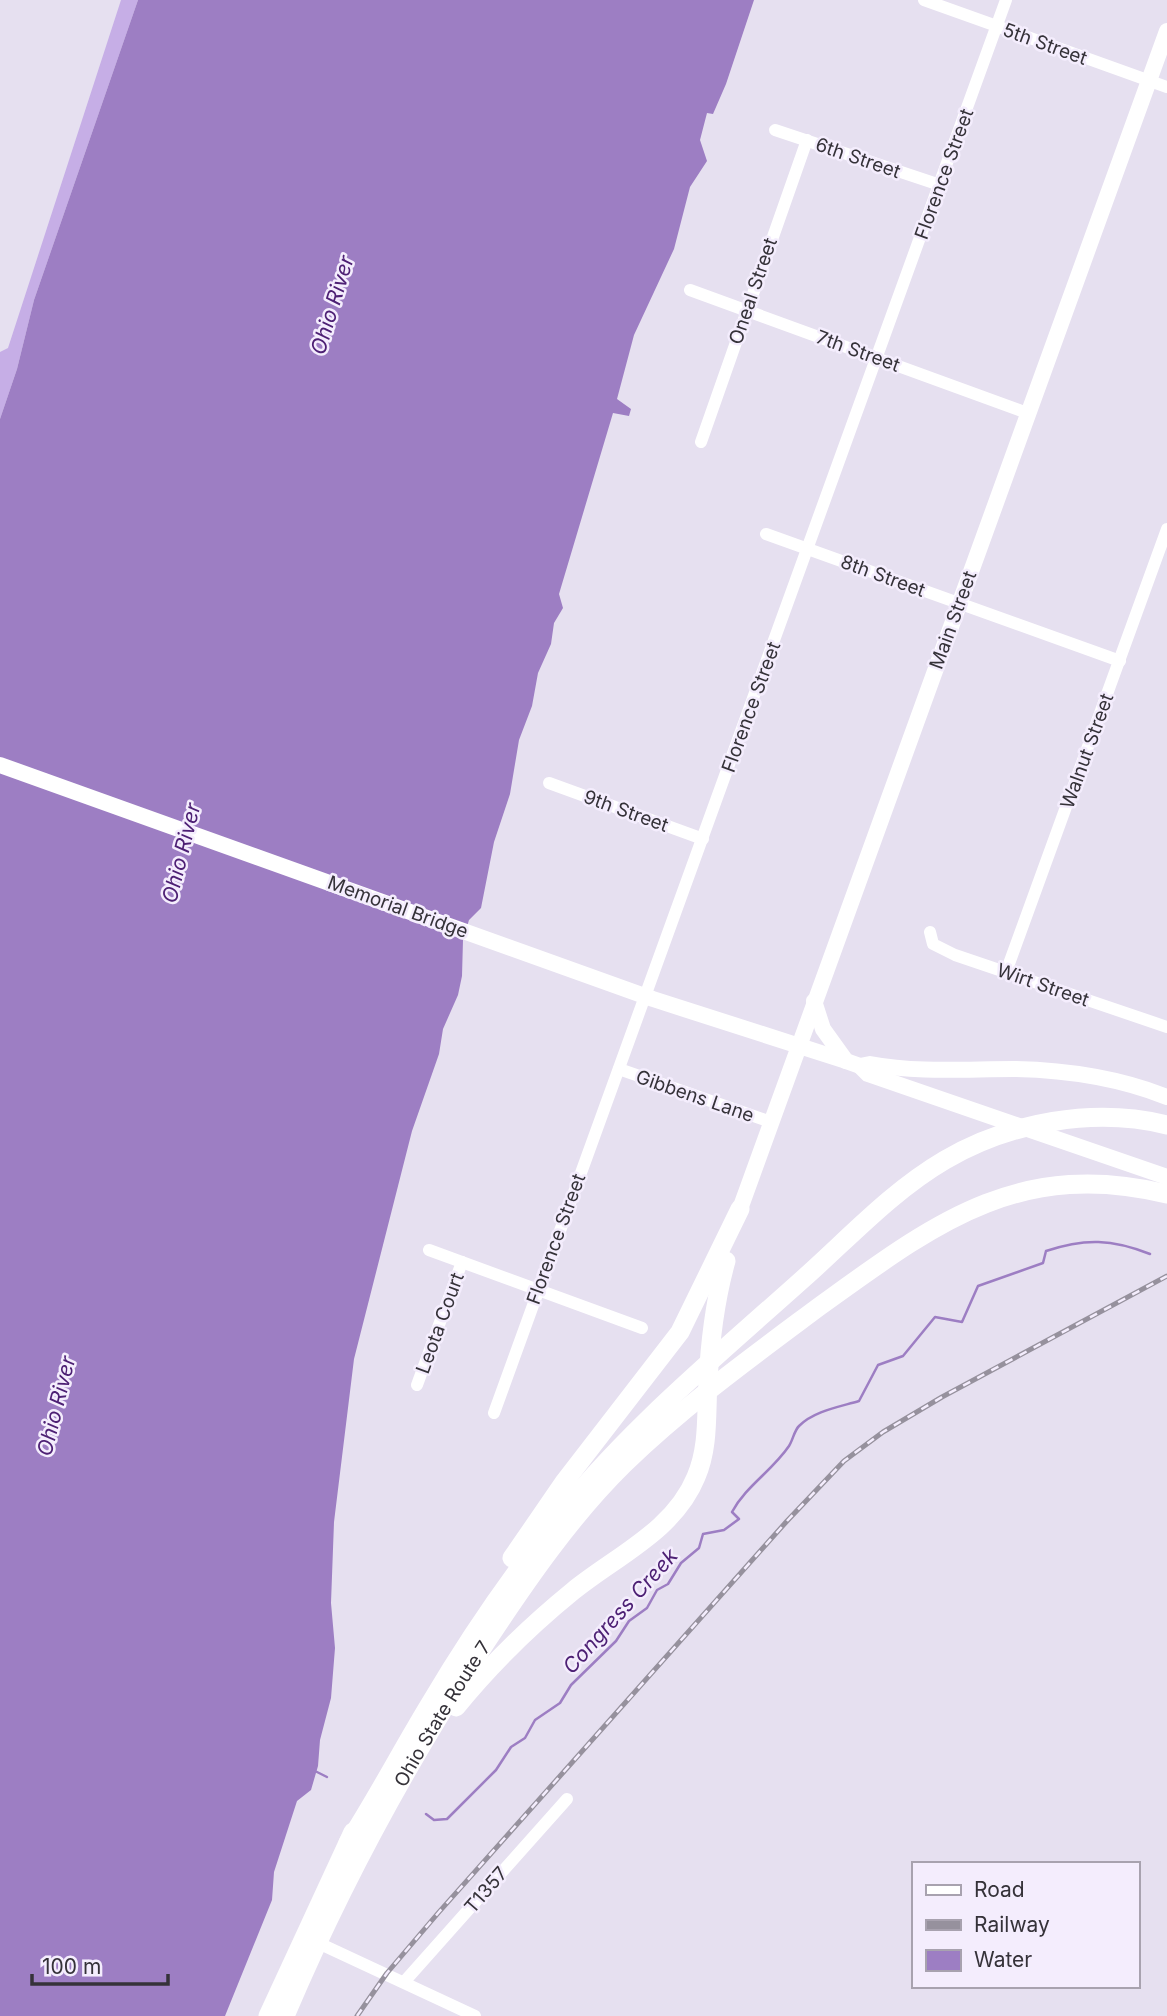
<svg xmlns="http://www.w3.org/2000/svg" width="1167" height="2016" viewBox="0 0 1167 2016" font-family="Inter,sans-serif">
  <rect width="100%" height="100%" fill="#e6e0f0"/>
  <path fill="#c6aee6" d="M121,0H138L34,300L17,369L0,419V352L8,348Z"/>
  <path fill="#9d7ec3" d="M138,0H754L726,84L713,114L707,113L700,140L707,161L690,187L674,249L634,335L617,399L631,409L629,416L613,413L559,594L563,608L554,623L551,644L538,673L532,706L519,740L510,794L494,842L481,908L469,920L463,940L462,976L458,995L443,1029L439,1054L412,1131L354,1359L334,1522L331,1603L335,1648L331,1698L320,1740L318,1766L311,1790L297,1801L274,1872L272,1900L225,2016H0V419L17,369L34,300Z"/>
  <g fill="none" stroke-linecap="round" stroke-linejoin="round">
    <g stroke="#9d7ec3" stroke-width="2.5">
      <path d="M315,1771L327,1777"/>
      <path d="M426,1814L434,1820L447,1819L496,1770L511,1747L525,1738L535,1720L560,1703L571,1685L616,1641L629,1621L647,1608L657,1590L668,1584L681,1563L699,1548L703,1534L724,1530L739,1519L732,1512C746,1486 772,1471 789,1446C793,1440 794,1431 799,1426C814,1411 839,1407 859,1401L878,1365L903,1356L935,1317L962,1322L978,1286L1043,1263L1046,1251C1085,1238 1112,1239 1150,1254"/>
    </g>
    <g stroke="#fff" stroke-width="12">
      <path d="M924,0L1167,87"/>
      <path d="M775,130L940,185"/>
      <path d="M690,290L1027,413"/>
      <path d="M701,442L807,140"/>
      <path d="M766,534L1120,661"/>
      <path d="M549,783L703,839"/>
      <path d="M930,932L933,944L955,955L1167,1027"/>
      <path d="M1006,972L1167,529"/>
      <path d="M619,1069L771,1122"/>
      <path d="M429,1250L642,1328"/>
      <path d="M417,1385L462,1262"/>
      <path d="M494,1413L1006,0"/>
      <path d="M314,1941L475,2016"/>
      <path d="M405,1981L567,1799"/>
    </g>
    <g stroke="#fff" stroke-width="16">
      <path d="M0,765L653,999L846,1061L860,1066L868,1074L1167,1177"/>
      <path d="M814,1001L823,1029L846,1061"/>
      <path d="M860,1066L870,1064C918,1073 965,1069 1014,1069C1066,1070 1119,1078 1167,1097"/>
      <path d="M740,1209L1167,31"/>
    </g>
    <g stroke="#fff" stroke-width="19">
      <path d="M512,1558L565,1481L680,1332L740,1209"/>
      <path d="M456,1707C491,1664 530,1626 573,1591C616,1556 674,1531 696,1477C709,1447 706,1414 708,1382C710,1342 715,1300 726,1261"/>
      <path d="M348,1843C377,1798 402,1750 430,1704C466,1643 506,1584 550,1528C622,1434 716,1357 804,1278C849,1238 892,1191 945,1160C1010,1122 1094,1107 1167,1125"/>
      <path d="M268,2016L353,1832"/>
      <path id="s1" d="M285,2016C340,1886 409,1759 486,1642C527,1580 571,1516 624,1464C685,1405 753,1356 820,1306C934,1224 1018,1158 1167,1194"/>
    </g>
    <g stroke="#96919d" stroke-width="5">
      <path id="rail" d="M357,2016L387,1973L439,1912L787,1521L844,1461L883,1432L942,1397L1167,1276"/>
    </g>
    <use href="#rail" stroke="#f4edfd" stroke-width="2.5" stroke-dasharray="8" stroke-linecap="butt"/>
  </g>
  <g text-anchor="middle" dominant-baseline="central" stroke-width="5" stroke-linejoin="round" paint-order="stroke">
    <g font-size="19" fill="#353239" stroke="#f4edfd">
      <text transform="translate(1045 44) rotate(20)">5th Street</text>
      <text transform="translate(858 158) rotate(19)">6th Street</text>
      <text transform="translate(944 174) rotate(-70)">Florence Street</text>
      <text transform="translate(753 291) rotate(-71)">Oneal Street</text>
      <text transform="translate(858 351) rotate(20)">7th Street</text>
      <text transform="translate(883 576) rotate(20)">8th Street</text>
      <text transform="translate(953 620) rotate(-70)">Main Street</text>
      <text transform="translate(751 707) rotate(-70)">Florence Street</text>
      <text transform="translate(1087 751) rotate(-70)">Walnut Street</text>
      <text transform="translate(626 811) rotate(20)">9th Street</text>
      <text transform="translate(398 907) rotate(20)">Memorial Bridge</text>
      <text transform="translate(1043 985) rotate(19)">Wirt Street</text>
      <text transform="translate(695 1096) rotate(19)">Gibbens Lane</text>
      <text transform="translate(556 1239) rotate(-70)">Florence Street</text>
      <text transform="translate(440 1323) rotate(-70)">Leota Court</text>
      <text stroke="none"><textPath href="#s1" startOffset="341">Ohio State Route 7</textPath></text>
      <text transform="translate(486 1890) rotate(-49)">T1357</text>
    </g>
    <g font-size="21" font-style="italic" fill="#4d2074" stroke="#f4edfd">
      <text transform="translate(332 305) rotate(-73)">Ohio River</text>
      <text transform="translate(181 853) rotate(-76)">Ohio River</text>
      <text transform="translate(56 1406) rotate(-76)">Ohio River</text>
      <text transform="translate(620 1611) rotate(-48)">Congress Creek</text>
    </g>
  </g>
  <rect x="912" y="1862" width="228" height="126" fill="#f4edfd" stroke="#a8a2af" stroke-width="2"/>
  <rect x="926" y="1885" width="35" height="10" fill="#ffffff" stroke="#a8a2af" stroke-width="2"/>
  <text x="974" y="1897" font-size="21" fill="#353239">Road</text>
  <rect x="926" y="1920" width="35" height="10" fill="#96919d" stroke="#a8a2af" stroke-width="2"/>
  <text x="974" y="1932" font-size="21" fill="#353239">Railway</text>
  <rect x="926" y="1950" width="35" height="21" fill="#9d7ec3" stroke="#a8a2af" stroke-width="2"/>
  <text x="974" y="1967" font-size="21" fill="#353239">Water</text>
  <path d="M32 1974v10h136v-10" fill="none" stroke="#353239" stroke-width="3.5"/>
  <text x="42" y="1974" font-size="21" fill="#353239" stroke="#f4edfd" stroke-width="5" paint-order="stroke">100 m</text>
</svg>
